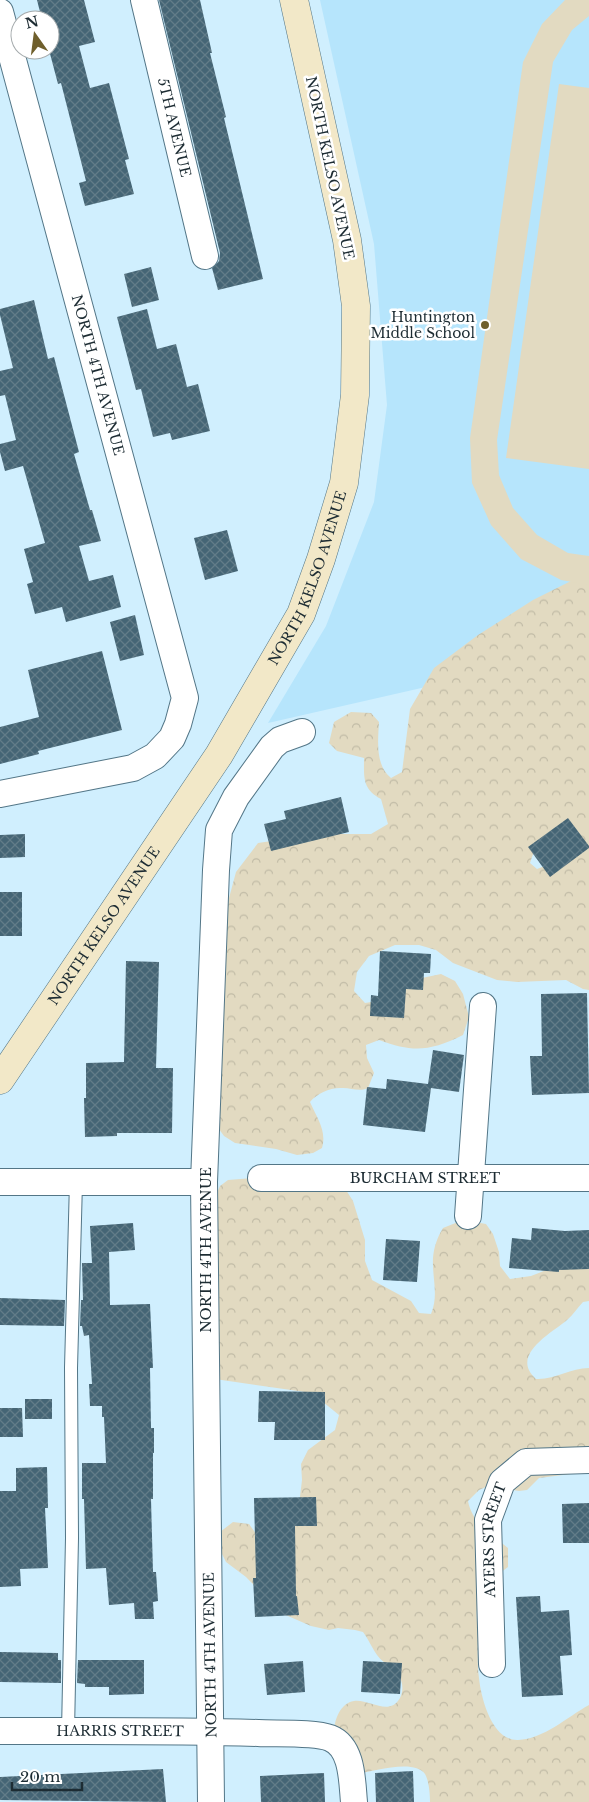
<svg xmlns="http://www.w3.org/2000/svg" width="589" height="1802" viewBox="0 0 589 1802" font-family="'Libre Baskerville',serif">
  <defs>
    <pattern id="forest-crowns" width="20" height="18" patternUnits="userSpaceOnUse" patternTransform="scale(1.25)"><rect width="20" height="18" fill="#e2dac1"/><path d="M2 6a3 3 0 1 1 6 0M12 15a3 3 0 1 1 6 0" fill="none" stroke="#c1bba6"/></pattern>
    <pattern id="building-cross-hatch" width="8" height="8" patternUnits="userSpaceOnUse" patternTransform="scale(1.25)"><rect width="8" height="8" fill="#456575"/><path d="M0 0l8 8M0 8l8-8" fill="none" stroke="#627c88"/></pattern>
  </defs>
  <rect width="100%" height="100%" fill="#d0effe"/>
  <path fill="#b6e5fc" d="M320,0H589V638L509,668L268,723L326,626L374,502L387,405L374,244Z"/>
  <g fill="url(#forest-crowns)" fill-rule="evenodd">
    <path d="M589,572V990L583,989L566,980L517,982L497,980L453,963L436,950L419,945H395L369,956L357,972L354,991L365,1003L390,999L422,978L441,974L455,981L463,994L469,1017L463,1035C430,1051 414,1053 379,1040L366,1045L367,1058L374,1073L368,1088C359,1092 352,1088 343,1088C331,1087 317,1093 310,1102C317,1118 327,1131 322,1148L313,1153L297,1155L276,1149L235,1143L224,1136L216,1125L222,924L236,872L258,843L319,834H371L388,824L381,799C362,789 364,777 364,758L337,751L329,743L334,722L351,712L371,713L379,722C378,741 375,765 391,778L402,772L410,709L434,668L478,635L533,600ZM541,848L545,866L537,869L530,863L533,854Z"/>
    <path d="M276,1176L346,1190L353,1201L365,1240V1261L372,1280L411,1301L419,1313L431,1314C439,1295 432,1278 433,1258C434,1247 437,1238 443,1228L463,1220L486,1224L493,1234L499,1252L500,1266L510,1279L531,1276L549,1269L589,1266V1301L583,1302C577,1308 573,1315 567,1320C552,1333 509,1355 536,1379C555,1380 570,1368 589,1368V1469L579,1473L539,1478L527,1490L519,1491L488,1486L479,1490L468,1501C472,1523 491,1534 508,1548V1567C493,1578 485,1588 478,1605C475,1614 478,1627 478,1636C478,1650 477,1664 479,1678C481,1698 492,1741 518,1740C544,1739 567,1717 589,1705V1802H430C430,1794 429,1781 425,1774C414,1758 372,1772 356,1774C350,1766 338,1751 335,1742C331,1728 338,1703 354,1701C370,1699 389,1717 400,1698C403,1692 403,1686 401,1680C397,1668 384,1665 377,1655C372,1648 369,1640 363,1632L355,1630L338,1628L329,1630L311,1626L281,1613L246,1577L226,1562L218,1546L220,1532L233,1522L249,1524L257,1535L297,1522L302,1480L301,1464L308,1450L335,1430L339,1415L312,1393L208,1378L216,1195L220,1186L228,1180Z"/>
  </g>
  <g fill="#e2dac1">
    <path d="M565,0H589V16L572,30L553,62L497,440L499,475L513,508L537,535L568,553L589,556V585L561,580L521,559L491,525L472,483L470,438L523,62L542,24Z"/>
    <path d="M559,84L589,88V469L506,458Z"/>
  </g>
  <g fill="url(#building-cross-hatch)">
    <path d="M37,0H84L95,42L79,46L90,88L109,83L129,159L125,160L134,194L85,206L79,183L86,181L61,83L58,84L49,50L50,20H42Z"/>
    <path d="M159,0H200L212,53H210L226,117L224,118L263,279L218,290L212,268L219,261L220,253Z"/>
    <path d="M151,267L159,300L132,307L124,274Z"/>
    <path d="M34,300L48,359L54,357L79,452L74,454L90,510H92L101,541L79,546L89,581L113,575L121,607L66,622L62,607L35,614L27,584L33,582L24,549L45,543L23,466L5,471L0,452V444L16,440L5,395L0,396V371L13,368L0,315V309Z"/>
    <path d="M147,309L157,349L176,344L187,387L198,384L210,431L172,440L170,433L153,437L141,389L136,390L117,317Z"/>
    <path d="M227,530L238,571L205,580L194,538Z"/>
    <path d="M135,615L144,655L120,661L110,622Z"/>
    <path d="M102,651L122,730L38,751L39,754L0,764V727L39,717L28,670Z"/>
    <path d="M341,797L349,832L271,851L264,824L286,819L284,811Z"/>
    <path d="M568,818L589,846V848L550,877L528,847Z"/>
    <path d="M25,834V857L0,858V835Z"/>
    <rect x="0" y="892" width="22" height="44"/>
    <path d="M380,951L431,954L430,973H424L423,990L406,989L404,1018L370,1016L371,995L378,996Z"/>
    <path d="M126,961L159,962L156,1068H173L172,1133H117V1136L85,1137L84,1098H86V1063L124,1062Z"/>
    <path d="M587,993L589,1093L532,1095L530,1056H542L541,994Z"/>
    <path d="M433,1050L464,1055L459,1092L431,1088L425,1132L363,1125L367,1087L386,1089L387,1079L428,1084Z"/>
    <path d="M133,1223L135,1250L109,1252L110,1305L150,1304L153,1368H150L151,1428H154V1453H153V1499H151L153,1572H156L158,1601L153,1602L154,1619H135L134,1603L109,1605L106,1568L86,1569L84,1499H82V1463H106L104,1417H102V1406H90L89,1384H92L89,1335L84,1336L82,1326H80L81,1300H83L82,1263H92L90,1226Z"/>
    <path d="M532,1228L565,1231L589,1230V1269L559,1270V1272L509,1268L512,1238L531,1240Z"/>
    <path d="M386,1239L420,1241L417,1282L383,1280Z"/>
    <path d="M0,1298L65,1300L64,1326L0,1325Z"/>
    <path d="M259,1391L325,1392V1440H274L275,1422H258Z"/>
    <rect x="25" y="1399" width="27" height="20"/>
    <path d="M0,1408H22L23,1437H0Z"/>
    <path d="M47,1467L48,1508H45L48,1568L20,1569L21,1586L0,1587V1491H16V1468Z"/>
    <path d="M316,1497L317,1526H295L296,1596H297L299,1615L255,1617L253,1578H256L254,1498Z"/>
    <path d="M589,1503V1543H563L562,1504Z"/>
    <path d="M540,1596L541,1612L569,1610L572,1655L560,1656L563,1695L522,1697L516,1597Z"/>
    <path d="M0,1652L58,1653V1660H61V1683L0,1682Z"/>
    <path d="M78,1660H144V1694L109,1695V1687H85V1684L77,1683Z"/>
    <path d="M303,1661L305,1692L267,1695L264,1664Z"/>
    <path d="M363,1661L402,1663L400,1694L361,1692Z"/>
    <path d="M163,1769L166,1802L0,1800V1777Z"/>
    <path d="M413,1771L414,1802H376L375,1773Z"/>
    <path d="M324,1773L325,1802H261L260,1776Z"/>
  </g>
  <g fill="none" stroke-linecap="round" stroke-linejoin="round">
    <g stroke="#537687" stroke-width="14">
      <path id="lane" d="M68,1731L72,1538L71,1368L76,1182"/>
    </g>
    <g stroke="#537687" stroke-width="28">
      <g id="street">
        <path id="s1" d="M144,0L205,256"/>
        <path id="s2" d="M0,12L185,698L178,724L172,738L155,756L133,768L0,794"/>
        <path id="s3" d="M261,1178H589"/>
        <path d="M0,1182H204"/>
        <path d="M468,1216L483,1006"/>
        <path id="s4" d="M492,1664L488,1520L502,1482L526,1462L589,1460"/>
        <path id="s5" d="M0,1731C86,1731 172,1730 258,1733C275,1734 315,1732 330,1738C353,1747 352,1782 354,1802"/>
        <path d="M211,1802L204,1182L216,870L219,830L236,797L272,747L280,740L302,732"/>
      </g>
    </g>
    <g stroke="#537687" stroke-width="29">
      <g id="secondary">
        <path id="s6" d="M0,1080L219,755L301,614L321,559L344,483L355,395L356,306L347,240L294,0"/>
      </g>
    </g>
    <use href="#lane" stroke="#fff" stroke-width="12"/>
    <use href="#street" stroke="#fff" stroke-width="26"/>
    <use href="#secondary" stroke="#f2e8c8" stroke-width="28"/>
  </g>
  <circle fill="#6f5f2c" stroke="#fff" stroke-width="2" cx="485" cy="325" r="5"/>
  <g text-anchor="middle" dominant-baseline="central" stroke-width="5" stroke-linejoin="round" paint-order="stroke">
    <g font-size="14" fill="#1d2c33" stroke="#fff">
      <text stroke="none"><textPath href="#s1" startOffset="131">5TH AVENUE</textPath></text>
      <text transform="translate(330 168) rotate(78)">NORTH KELSO AVENUE</text>
      <text stroke="none"><textPath href="#s2" startOffset="376">NORTH 4TH AVENUE</textPath></text>
      <text stroke="none"><textPath href="#s6" startOffset="591">NORTH KELSO AVENUE</textPath></text>
      <text stroke="none"><textPath href="#s6" startOffset="186">NORTH KELSO AVENUE</textPath></text>
      <text stroke="none"><textPath href="#s3" startOffset="164">BURCHAM STREET</textPath></text>
      <text transform="translate(206 1250) rotate(-90)">NORTH 4TH AVENUE</text>
      <text stroke="none"><textPath href="#s4" startOffset="125">AYERS STREET</textPath></text>
      <text transform="translate(210 1655) rotate(-91)">NORTH 4TH AVENUE</text>
      <text stroke="none"><textPath href="#s5" startOffset="120">HARRIS STREET</textPath></text>
    </g>
    <g font-size="14" fill="#1d2c33" stroke="#fff" text-anchor="end">
      <text x="475" y="317">Huntington<tspan x="475" dy="16">Middle School</tspan></text>
    </g>
  </g>
  <g transform="translate(35 35) rotate(346)"><circle r="24" fill="#ffffff" stroke="#a5abad"/>
  <path d="M0-4L9 19L0 12L-9 19Z" fill="#6f5f2c"/>
  <text y="-8" font-size="14" font-weight="bold" text-anchor="middle" fill="#1d2c33">N</text>
  </g>
  <path d="M12 1782v8h70v-8" fill="none" stroke="#1d2c33" stroke-width="2.5"/>
  <text x="20" y="1782" font-size="15" fill="#1d2c33" stroke="#ffffff" stroke-width="4" paint-order="stroke">20 m</text>
</svg>
